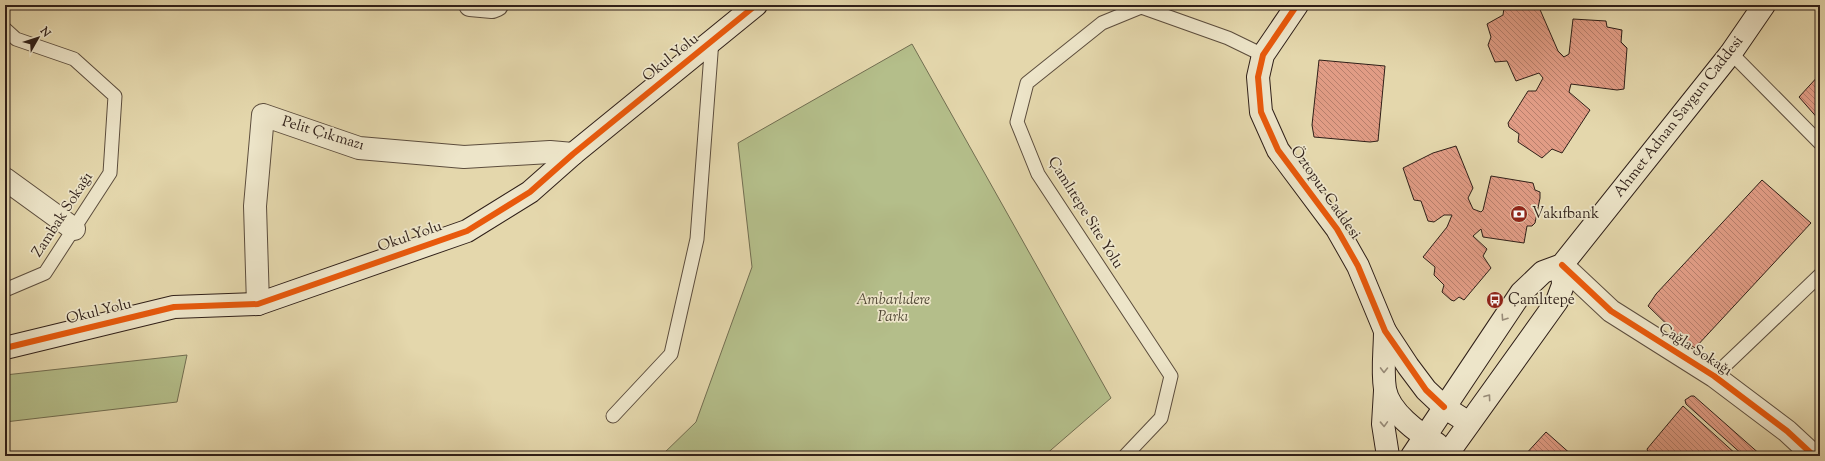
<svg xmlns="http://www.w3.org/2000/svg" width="1825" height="461" viewBox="0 0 1825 461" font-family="'Sorts Mill Goudy',serif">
  <defs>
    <pattern id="building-back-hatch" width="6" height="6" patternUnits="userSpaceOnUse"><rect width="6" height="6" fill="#e19c85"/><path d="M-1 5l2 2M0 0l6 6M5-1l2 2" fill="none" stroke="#b77f6c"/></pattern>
  </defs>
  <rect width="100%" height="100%" fill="#e4d7ac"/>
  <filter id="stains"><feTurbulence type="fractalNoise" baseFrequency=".005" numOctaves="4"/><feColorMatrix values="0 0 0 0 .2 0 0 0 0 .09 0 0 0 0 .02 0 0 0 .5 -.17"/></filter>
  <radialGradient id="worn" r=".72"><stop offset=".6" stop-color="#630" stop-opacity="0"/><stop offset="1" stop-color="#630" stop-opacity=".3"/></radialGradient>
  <g fill="#b4be8a" stroke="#726e51">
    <path d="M912,44L1111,398L1044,456H661L696,422L752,267L738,143Z"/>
    <path d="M187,355L177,402L5,422V375Z"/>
  </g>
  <g fill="url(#building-back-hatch)" stroke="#2f1f18">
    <path d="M1511,5H1538L1558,51L1564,57L1569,54L1573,19L1606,21L1607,27L1622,30L1621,42L1627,48L1624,89L1617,90L1571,84L1569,92L1590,110L1562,153L1552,149L1542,158L1518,142L1519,134L1509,127L1508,123L1528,91H1536L1543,78L1539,73L1516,81L1507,61L1495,62L1488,45L1491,37L1487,24L1503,15L1504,8Z"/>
    <path d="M1319,60L1385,66L1378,141L1370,142L1314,137L1312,125Z"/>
    <path d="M1820,74V121L1799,97Z"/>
    <path d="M1456,146L1473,188L1468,198L1473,209L1481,212L1483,210L1491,176L1533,183L1535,190L1540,192V198L1535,223L1532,226H1527L1524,243L1483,237L1481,229L1473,236L1487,249L1483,256L1491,268L1464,300L1459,297L1454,301L1451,300L1442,292L1444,285L1434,275L1435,267L1423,257L1447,227L1452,215H1444L1434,222L1428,221L1421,201L1414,200L1403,168L1433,153Z"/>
    <path d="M1762,180L1811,223L1695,348L1681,338L1648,306L1656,294Z"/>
    <path d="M1691,396H1694L1762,456H1744L1686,404L1685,400Z"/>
    <path d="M1683,406L1738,456H1655L1649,454L1647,449Z"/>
    <path d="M1546,432L1573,456H1524Z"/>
  </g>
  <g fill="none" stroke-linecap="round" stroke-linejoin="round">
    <g stroke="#5c4d3d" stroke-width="15">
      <g id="lane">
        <path d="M5,29L16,39L74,59L115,96L110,173L45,273L5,290"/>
        <path d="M1731,53L1820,143"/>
        <path d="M1714,376L1820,275"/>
        <path d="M613,416L671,354L697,239L712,40"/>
        <path d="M1125,456L1161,418L1171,376L1038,174L1017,122L1027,83L1102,23L1141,7L1228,38L1263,55"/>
      </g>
    </g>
    <g stroke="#5c4d3d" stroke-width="24">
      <g id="street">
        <path d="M470,5L492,7L497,5"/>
        <path d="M5,179L74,229"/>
        <path d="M1562,265L1611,311L1714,376L1787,431L1814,456"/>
        <path d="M258,304L255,206L263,115L359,148L464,157L550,152L573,154"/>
      </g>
    </g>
    <g stroke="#2f1f18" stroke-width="24">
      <g id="secondary">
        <path d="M1297,5L1263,55L1258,77L1261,112L1278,150L1337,229L1358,266L1385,331L1408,366L1426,390L1444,407L1469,423"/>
        <path d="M1385,331C1385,350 1382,370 1385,389C1389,412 1418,433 1437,444"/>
        <path d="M5,348L174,307L258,304L467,231L530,192L573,154L756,5"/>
        <path d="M1385,391L1383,424L1388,456"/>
        <path d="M1412,456L1521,293L1543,272L1562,265L1731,53L1764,5"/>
        <path d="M1446,456L1557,301L1563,285L1562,265"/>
      </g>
    </g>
    <use href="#lane" stroke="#ede5c9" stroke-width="13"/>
    <use href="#street" stroke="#ede5c9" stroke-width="22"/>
    <use href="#secondary" stroke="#ede5c9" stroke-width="22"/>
    <g stroke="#ede5c9" stroke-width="8">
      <g id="cycleway">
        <path d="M1297,5L1263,55L1258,77L1261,112L1278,150L1337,229L1358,266L1385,331L1426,390L1444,407"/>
        <path d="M1562,265L1611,311L1714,376L1787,431L1814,456"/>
        <path d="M5,348L174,307L258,304L467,231L530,192L573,154L756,5"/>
      </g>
    </g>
    <use href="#cycleway" stroke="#e8590c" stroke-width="6"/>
  </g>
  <defs><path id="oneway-chevron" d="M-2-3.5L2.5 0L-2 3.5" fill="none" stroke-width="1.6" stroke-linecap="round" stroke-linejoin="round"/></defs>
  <g stroke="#988c79">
    <use href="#oneway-chevron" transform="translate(1504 318) rotate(124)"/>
    <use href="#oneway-chevron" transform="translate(1384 370) rotate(91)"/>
    <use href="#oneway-chevron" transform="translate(1488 397) rotate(-54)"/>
    <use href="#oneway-chevron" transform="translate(1384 424) rotate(88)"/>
  </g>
  <defs>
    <g id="bank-disc" transform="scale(0.9)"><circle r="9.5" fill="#8f2418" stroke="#ede5c9"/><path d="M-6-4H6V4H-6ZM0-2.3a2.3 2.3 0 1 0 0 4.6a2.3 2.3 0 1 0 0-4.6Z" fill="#fff"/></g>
    <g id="bus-disc" transform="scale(0.9)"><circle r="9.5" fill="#8f2418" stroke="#ede5c9"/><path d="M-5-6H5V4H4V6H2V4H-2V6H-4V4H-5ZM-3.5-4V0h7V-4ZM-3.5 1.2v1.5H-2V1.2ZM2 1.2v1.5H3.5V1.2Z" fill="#fff"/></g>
  </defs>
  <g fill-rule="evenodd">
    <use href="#bank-disc" x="1519" y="214"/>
    <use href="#bus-disc" x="1495" y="300"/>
  </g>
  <g text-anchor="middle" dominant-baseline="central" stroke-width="3.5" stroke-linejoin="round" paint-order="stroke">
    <g font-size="15" fill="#2f1f18" stroke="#ede5c9">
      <text transform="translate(671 58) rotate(-39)">Okul Yolu</text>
      <text transform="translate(1679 117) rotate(-52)">Ahmet Adnan Saygun Caddesi</text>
      <text transform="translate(323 134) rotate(17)">Pelit Çıkmazı</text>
      <text transform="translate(1325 193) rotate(55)">Öztopuz Caddesi</text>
      <text transform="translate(1085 213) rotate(58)">Çamlıtepe Site Yolu</text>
      <text transform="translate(63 215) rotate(-57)">Zambak Sokağı</text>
      <text transform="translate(410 237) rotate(-19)">Okul Yolu</text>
      <text transform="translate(99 312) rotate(-14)">Okul Yolu</text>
      <text transform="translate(1695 350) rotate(33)">Çağla Sokağı</text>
    </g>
    <g font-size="15" fill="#2f1f18" stroke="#ede5c9" text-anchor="start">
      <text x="1532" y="214">Vakıfbank</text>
      <text x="1508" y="300">Çamlıtepe</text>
    </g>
    <g font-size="15" font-style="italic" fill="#504734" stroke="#ede5c9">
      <text x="893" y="300">Ambarlıdere<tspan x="893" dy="17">Parkı</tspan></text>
    </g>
  </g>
  <rect width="1825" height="461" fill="none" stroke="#e4d7ac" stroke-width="20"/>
  <rect x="6" y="6" width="1813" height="449" fill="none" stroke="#2f1f18" stroke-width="2"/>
  <rect x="10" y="10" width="1805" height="441" fill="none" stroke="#2f1f18"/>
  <g transform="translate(38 38) rotate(51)" stroke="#ede5c9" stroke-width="3" paint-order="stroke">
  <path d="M0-3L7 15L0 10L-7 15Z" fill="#2f1f18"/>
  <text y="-6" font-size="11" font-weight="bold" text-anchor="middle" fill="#2f1f18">N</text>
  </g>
  <rect width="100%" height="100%" filter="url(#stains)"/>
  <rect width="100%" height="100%" fill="url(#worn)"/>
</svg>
